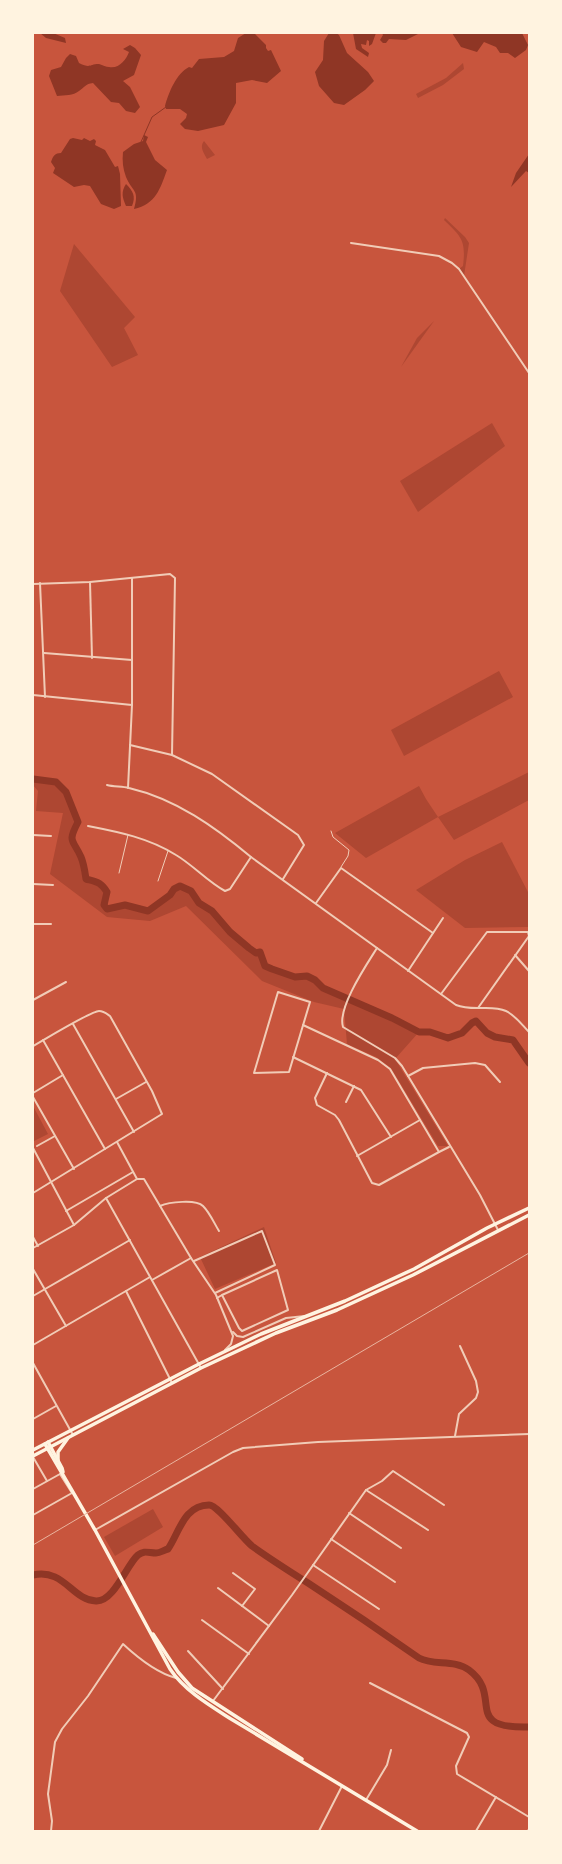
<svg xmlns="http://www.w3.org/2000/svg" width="562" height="1864" viewBox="0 0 562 1864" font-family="Inter,sans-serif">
  <rect width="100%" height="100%" fill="#c8553d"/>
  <g fill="#ae4732">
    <path d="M463,63L464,69L443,85L418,98L416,94L446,78Z"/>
    <path d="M204,141L215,155L207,159C204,153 199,147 204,141Z"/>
    <path d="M445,218L465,237L469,243L464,276L459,269L463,266C466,241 462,237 444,220Z"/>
    <path d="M74,244L135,317L124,328L138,355L112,367L60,291Z"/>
    <path d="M434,321L401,367L417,338Z"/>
    <path d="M492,423L505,446L418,512L400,481Z"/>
    <path d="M499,671L513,697L404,756L391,730Z"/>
    <path d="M529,772V800L454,840L438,817L366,858L335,833L419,786L426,799L438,817Z"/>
    <path d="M33,779L56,782L61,786L70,800L71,808L78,822C67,843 73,839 81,857C84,864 85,872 86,879C97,882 101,882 107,892L104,905L107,909L125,905L148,911L170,895L174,889L180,886L191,891L199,903L212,911L230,932L249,948L256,953L260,952L265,966L295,977L307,976L323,988L392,1018L419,1032L395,1059L448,1146H438L391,1068L376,1057L347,1044L344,1009L314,1002L262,981L186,906L150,921L107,917L50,874L63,813L36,811L38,791L33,785Z"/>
    <path d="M502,842L529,894V927L465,928L416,890L465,860Z"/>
    <path d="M33,1106L48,1134L34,1141L33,1139Z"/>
    <path d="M264,1227L276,1263L215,1289L200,1257Z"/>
    <path d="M153,1509L163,1527L115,1556L104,1537Z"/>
  </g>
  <g fill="#8f3625">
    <path d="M40,33H53L65,38L66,43L46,38Z"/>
    <path d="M246,33L255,34L266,45V48L268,51L271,50L281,71L267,83L252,80L236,83V103L224,125L198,131L185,129L180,124L186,118L187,114L180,109H166L165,106C169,92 176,74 189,67L192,68L199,59L224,57L234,51L238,38Z"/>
    <path d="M329,33H336L339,35L347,53L368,72L374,81L365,90L344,105L334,103L319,86L315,72L323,60L324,41Z"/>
    <path d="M353,33H376L372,44L369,46V41L367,40L366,45L361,44L362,48L369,53L368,57L356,49Z"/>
    <path d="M382,33H420L406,40L389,39L386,43H383L380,40L383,35Z"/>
    <path d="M452,33H522L528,45L526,50L515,58L508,53H500L496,47L484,42L477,52L461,47Z"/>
    <path d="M130,45L135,48L141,55L134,75L123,81L130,87L140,107L135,113L126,111L119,103L111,102L93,83C85,84 85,87 79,91C73,96 65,95 57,96L49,76L51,70L61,67L66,58L70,54L76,56L79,63C91,69 89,64 99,64C103,65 106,67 109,67C119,69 126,60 129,52L123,49Z"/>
    <path d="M144,135L148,137L146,142L155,160L167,170C160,189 156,204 134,209C140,189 132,192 126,177C123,169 122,161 123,152L134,144L143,141Z"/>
    <path d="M73,138L82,140L84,138L90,141L94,139L96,141L95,145L105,150L115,167L118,166L120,174L121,206L114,209L101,204L90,186L84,185L74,187L53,173L55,168L51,162C53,156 55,153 61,153L70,139Z"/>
    <path d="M529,154V173L526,171L511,187L516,173Z"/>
    <path d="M126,184C133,191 136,196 132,206H126C122,197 121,192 126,184Z"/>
  </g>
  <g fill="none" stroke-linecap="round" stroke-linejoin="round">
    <path stroke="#8f3625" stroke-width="1" d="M141,142L152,117L166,107"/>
    <g stroke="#8f3625" stroke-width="7">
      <path d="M33,779L56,782L66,792L78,822C67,843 73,839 81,857C84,864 85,872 86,879C97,882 101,882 107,892L104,905L107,909L125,905L148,911L170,895L174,889L180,886L191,891L199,903L212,911L230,932L249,948L256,953L260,952L265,966L272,969L295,977L307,976L315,980L323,988L392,1018L419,1032H430L448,1038L462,1033L472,1023L476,1021L487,1033L495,1037L513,1040L529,1063"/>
      <path d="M33,1575C64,1568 72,1600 96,1601C114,1602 127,1564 138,1555C144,1550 149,1553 156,1553C160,1553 164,1550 168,1549C179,1533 184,1505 209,1505C218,1505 242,1538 252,1546C270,1559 289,1571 308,1583C345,1607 382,1632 419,1658C434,1666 454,1659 469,1670C504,1696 461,1729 529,1727"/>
    </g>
    <g stroke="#f1ccb7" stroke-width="1">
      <path d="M331,831L333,837L349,850L348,856L341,867"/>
      <path d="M119,873L128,835"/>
      <path d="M158,881L168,851"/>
    </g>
    <g stroke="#f1ccb7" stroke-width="2">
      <path d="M351,243L439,256L452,263L459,269L529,373"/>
      <path d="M90,582L92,658"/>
      <path d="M40,583L45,697"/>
      <path d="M33,584L90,582L170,574L175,578L172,755"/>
      <path d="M44,653L132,660"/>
      <path d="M33,695L132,705"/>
      <path d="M130,745L172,755L212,774L298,835L304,845L283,879"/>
      <path d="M107,785C114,787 122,786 129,788C176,799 215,827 251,857L456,1005C473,1012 491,1004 506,1011C515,1015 522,1025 529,1032"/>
      <path d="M128,788L132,705V578"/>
      <path d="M33,790V843"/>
      <path d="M88,826C119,832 149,838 176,855C193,865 208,882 225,891L230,889L251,857"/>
      <path d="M33,835L51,836"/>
      <path d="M33,884L53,885"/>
      <path d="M316,903L341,868L433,933"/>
      <path d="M33,924H51"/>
      <path d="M377,948C367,964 337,1008 343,1027L395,1058L402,1066L480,1195L498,1230"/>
      <path d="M515,955L529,971"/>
      <path d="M408,971L443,918"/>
      <path d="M278,992L310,1002L289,1072L254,1073Z"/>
      <path d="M441,994L487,932H528L529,936L478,1008"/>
      <path d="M33,1000L66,982"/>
      <path d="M73,1024L134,1132"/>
      <path d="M303,1025L378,1060L390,1069L439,1152L449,1147"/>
      <path d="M43,1040L105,1149"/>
      <path d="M33,1046C44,1040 91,1011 99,1011C104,1011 107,1014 110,1016L152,1091L162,1114L33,1193"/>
      <path d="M293,1057L361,1090L391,1137"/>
      <path d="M327,1073L315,1098L317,1105L335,1115L339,1120L372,1183L379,1185L439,1152"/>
      <path d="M408,1076L423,1068L475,1063L485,1065L500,1082"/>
      <path d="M33,1093L63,1075"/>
      <path d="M33,1097L74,1169"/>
      <path d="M116,1099L146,1082"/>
      <path d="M346,1102L354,1086"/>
      <path d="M117,1142L137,1179"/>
      <path d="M37,1146L55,1136"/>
      <path d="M33,1148L74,1225"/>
      <path d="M357,1156L420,1120"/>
      <path d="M106,1198L201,1368"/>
      <path d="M160,1206C169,1202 196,1199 203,1206C210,1213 214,1223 219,1231"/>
      <path d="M66,1211L133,1172"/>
      <path d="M33,1237L38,1246"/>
      <path d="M33,1248L74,1225L106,1198L137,1179H144L191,1258L216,1295L233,1336L231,1344L225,1350"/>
      <path d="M194,1261L262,1231L275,1265L215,1293"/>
      <path d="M33,1269L66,1326"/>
      <path d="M152,1280L191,1258"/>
      <path d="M126,1291L172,1383"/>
      <path d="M33,1296L130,1240"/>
      <path d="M217,1298L222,1295L277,1270L288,1310L242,1331L239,1328L222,1295"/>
      <path d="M233,1332L237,1336L243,1337L286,1318L305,1316"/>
      <path d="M33,1345L150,1277"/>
      <path d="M33,1363L73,1435"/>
      <path d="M33,1419L56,1406"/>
      <path d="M455,1436L459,1414L476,1398L478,1392L476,1381L460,1346"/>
      <path d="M33,1457L47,1481"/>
      <path d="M33,1489L60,1474"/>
      <path d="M366,1490L428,1530"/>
      <path d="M349,1513L401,1548"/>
      <path d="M33,1515L72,1493L60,1474"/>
      <path d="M95,1530L233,1452L243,1448L318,1442L529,1434"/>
      <path d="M331,1539L395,1582"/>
      <path d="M313,1565L379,1609"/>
      <path d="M233,1573L255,1589L242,1606"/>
      <path d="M218,1588L269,1626"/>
      <path d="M202,1620L249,1654"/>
      <path d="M188,1651L223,1689"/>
      <path d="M370,1683L467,1733L469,1737L456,1766L457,1774L529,1817"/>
      <path d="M213,1701L292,1595L366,1490L382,1481L393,1471L444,1505"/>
      <path d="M366,1800L387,1765L391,1750"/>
      <path d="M51,1831L52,1821L48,1794L55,1742L62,1729L88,1696L123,1644C137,1657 157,1673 176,1678"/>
      <path d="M319,1831L342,1786"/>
      <path d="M476,1831L496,1797"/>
      <path d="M528,1831L529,1829"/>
    </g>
    <g stroke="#fff3e0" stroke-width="3.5">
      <path d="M48,1442L62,1468L63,1472"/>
      <path d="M45,1444L95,1530L170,1669C185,1691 209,1705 231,1719L417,1831"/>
      <path d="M153,1634L178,1672L192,1688L302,1759"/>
    </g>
    <g stroke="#fff3e0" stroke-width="3.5">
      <path d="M33,1450L199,1364L261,1334L345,1301L414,1269L487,1228L529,1208"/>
      <path d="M33,1456L201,1368L276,1333L337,1310L413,1275L529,1215"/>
      <path d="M58,1460V1452L68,1438"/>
    </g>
    <path stroke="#e9b49f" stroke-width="1" d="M33,1545L529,1253"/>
  </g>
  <rect width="562" height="1864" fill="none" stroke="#fff3e0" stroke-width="68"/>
</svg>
